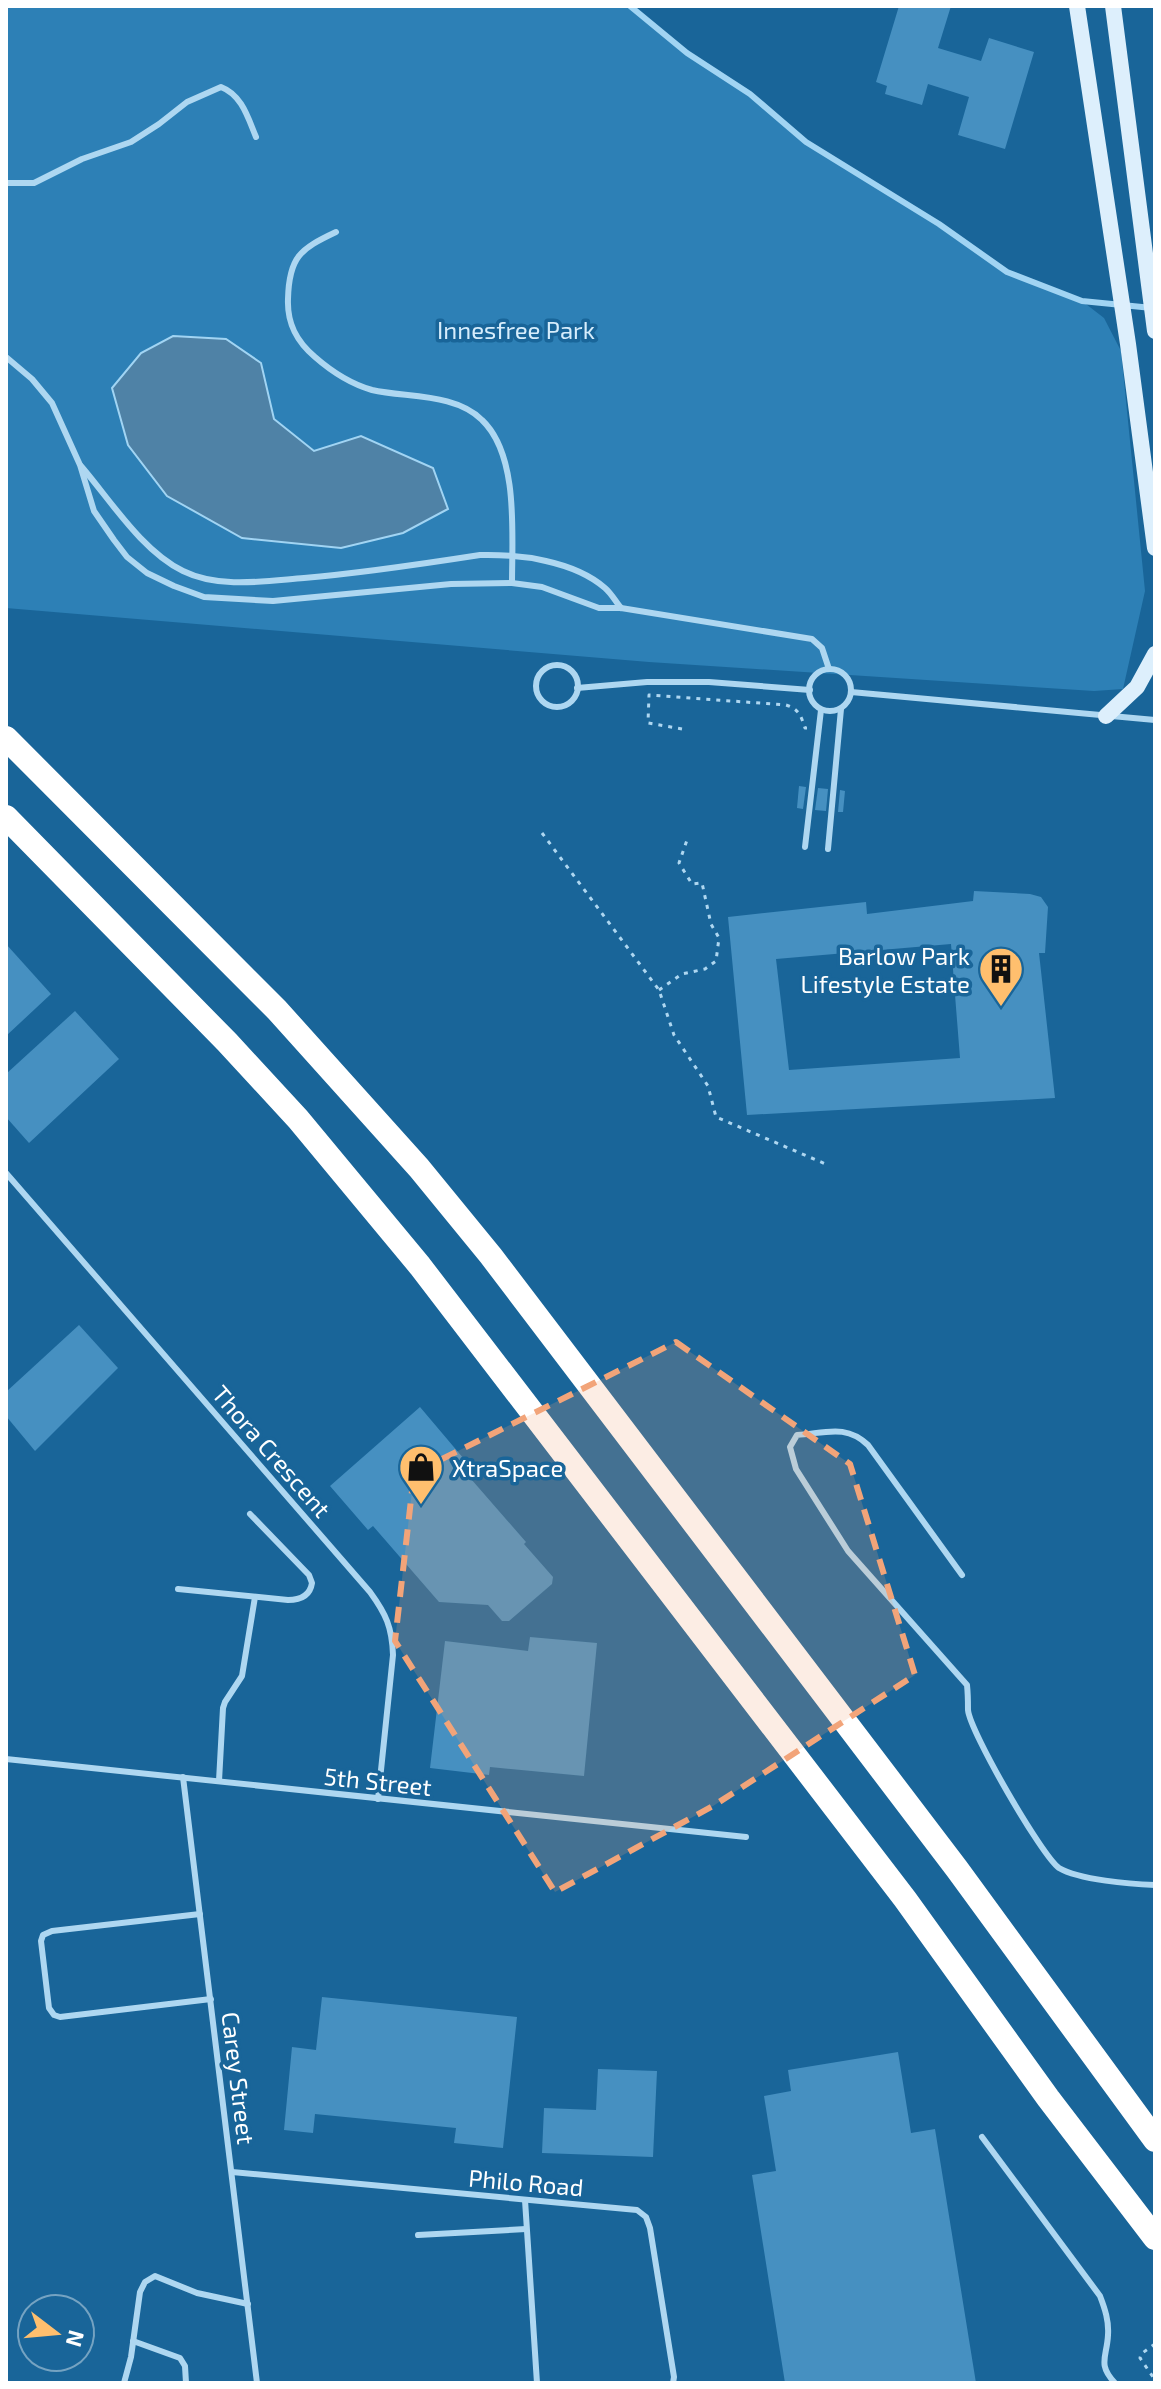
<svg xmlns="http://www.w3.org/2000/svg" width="1161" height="2389" viewBox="0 0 1161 2389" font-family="'Exo 2',sans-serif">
  <rect width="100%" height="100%" fill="#196599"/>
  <path fill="#2d80b6" d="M6,6H630L687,53L750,94L806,142L939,224L1006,271L1082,301L1104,318L1121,351L1145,591L1123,689L1094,691L649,662L6,608Z"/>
  <path fill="#4f82a6" stroke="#a1d4f3" stroke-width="2" d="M173,336L226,339L261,363L274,419L314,451L361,436L433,468L448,509L403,533L341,548L242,538L167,496L128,445L112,388L141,353Z"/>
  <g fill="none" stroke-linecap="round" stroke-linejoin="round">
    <path stroke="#a1d4f3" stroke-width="6" d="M630,6L687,53L750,94L806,142L939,224L1007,272L1082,301L1152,308"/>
  </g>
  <g fill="#4690c1" fill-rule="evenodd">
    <path d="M899,6H951L938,48L981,61L989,38L1034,52L1005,149L958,135L969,97L928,84L922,105L885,94L887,86L876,82Z"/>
    <path d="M799,786L806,787L803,809L797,808Z"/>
    <path d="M818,788L828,789L826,811L815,810Z"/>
    <path d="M840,790L845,791L843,812H838Z"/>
    <path d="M974,891L1030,894L1041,897L1048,907L1045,953H1039L1055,1098L747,1115L728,917L866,902L867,914L973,901ZM951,944L960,1058L789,1070L776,959Z"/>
    <path d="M6,944L51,994L6,1036Z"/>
    <path d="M75,1011L119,1059L29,1143L6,1117V1074Z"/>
    <path d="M79,1325L118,1368L35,1451L6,1416V1392Z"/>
    <path d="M420,1407L464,1459L458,1464L526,1542L524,1544L553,1577L552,1584L509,1621H502L488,1605L439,1602L373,1526L368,1530L330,1486Z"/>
    <path d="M530,1637L597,1643L584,1776L490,1767L489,1775L430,1768L445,1641L528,1651Z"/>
    <path d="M322,1997L517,2017L503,2148L454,2143L456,2128L315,2114L313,2133L284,2130L292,2047L316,2050Z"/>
    <path d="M898,2052L911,2133L935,2129L976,2383H785L752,2175L776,2171L764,2096L791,2091L788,2070Z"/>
    <path d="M598,2069L657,2071L653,2157L542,2153L544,2108L596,2110Z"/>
  </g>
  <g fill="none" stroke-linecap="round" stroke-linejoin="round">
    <g stroke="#aed7f1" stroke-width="3" stroke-dasharray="4 6" stroke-linecap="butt">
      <path d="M682,729L648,723L649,695L786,705C799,709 801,716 805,728H807"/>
      <path d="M542,833L659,990L674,1035L708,1086L716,1117L828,1165"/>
      <path d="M659,990L682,974L705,969L716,961L719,938L711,924L702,883L692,884L679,863L687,840"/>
      <path d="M1155,2344L1141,2354L1140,2358L1155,2380"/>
    </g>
    <g stroke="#aed7f1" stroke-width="6">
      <path d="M6,183H34L82,159L131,142L159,124L187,102L221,87C242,95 248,118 256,137"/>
      <path d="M336,232C300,249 289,257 288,299C287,323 296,341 315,357C331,371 351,384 372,390C407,398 455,393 482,420C519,455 512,535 512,583"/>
      <path d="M6,357L32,379L52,403L80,465L94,511L114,540L127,557L147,573L174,586L204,597L273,601L451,584L512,583L542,587L599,608H621L812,639L822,648L829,669"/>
      <path d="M81,466C111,501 142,551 183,571C219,589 266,581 304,578C363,573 422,564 480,555C520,554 574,561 605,588C611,593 616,602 621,608"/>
      <circle cx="557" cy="686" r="21"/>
      <circle cx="830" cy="690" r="21"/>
      <path d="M577,688L647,682H709L810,690"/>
      <path d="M851,692L1155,720"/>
      <path d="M805,847L821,710"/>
      <path d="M828,849L841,709"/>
      <path d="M6,1173L370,1592C386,1614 392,1627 393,1655L378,1799"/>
      <path d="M962,1575L868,1445C846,1424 826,1433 797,1435L790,1447L796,1469L848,1551L967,1685C968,1694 968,1702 968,1710C970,1732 1042,1856 1059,1868C1079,1880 1131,1884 1155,1885"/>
      <path d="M178,1589L288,1600C300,1600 310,1596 312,1583L309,1575L250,1514"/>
      <path d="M6,1759L746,1837"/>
      <path d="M183,1777L257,2383"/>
      <path d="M219,1781L223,1708L225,1702L242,1676L255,1597"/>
      <path d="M200,1914L52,1931L43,1935L41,1941L49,2008L54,2015L60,2017L211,1999"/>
      <path d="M982,2137L1100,2296C1105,2309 1109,2321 1108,2335C1107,2357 1097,2364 1115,2383"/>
      <path d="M232,2172L637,2210L646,2217L650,2228L674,2377L673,2383"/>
      <path d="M525,2200L537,2383"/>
      <path d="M418,2235L526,2229"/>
      <path d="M133,2341L180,2358L185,2366L186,2383"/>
      <path d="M124,2383L131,2357L140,2292L145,2282L155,2276L197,2293L248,2304"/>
    </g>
    <g stroke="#ddeffc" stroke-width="16">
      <path d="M1077,6L1128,344L1155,548"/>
      <path d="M1113,6L1155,331"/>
      <path d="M1106,716L1137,687L1155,654"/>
    </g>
    <g stroke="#fff" stroke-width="24">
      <path d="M6,738L277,1010L419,1168L491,1256L957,1869L1155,2140"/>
      <path d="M6,817L227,1042L298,1119L420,1266L905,1899L1048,2098L1155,2238"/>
    </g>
  </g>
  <path fill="#f2a479" fill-opacity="0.2" stroke="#f2a479" stroke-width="6" stroke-dasharray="16 10" stroke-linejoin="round" d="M676,1342L850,1464L915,1675L713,1806L555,1892L395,1641L414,1473Z"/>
  <defs>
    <g id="building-pin" transform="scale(2.3)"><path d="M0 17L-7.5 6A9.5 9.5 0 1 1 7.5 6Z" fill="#ffbf6e" stroke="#196599"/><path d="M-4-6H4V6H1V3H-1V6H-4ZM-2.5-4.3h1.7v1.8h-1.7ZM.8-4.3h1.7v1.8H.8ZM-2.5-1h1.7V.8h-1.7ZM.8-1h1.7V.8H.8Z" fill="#111"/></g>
    <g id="shop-pin" transform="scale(2.3)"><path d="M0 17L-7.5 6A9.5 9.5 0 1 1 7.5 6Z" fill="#ffbf6e" stroke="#196599"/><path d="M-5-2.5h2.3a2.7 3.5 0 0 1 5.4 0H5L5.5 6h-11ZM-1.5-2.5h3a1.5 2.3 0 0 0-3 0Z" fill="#111"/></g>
  </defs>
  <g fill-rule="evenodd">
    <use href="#building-pin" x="1001" y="969"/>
    <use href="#shop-pin" x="421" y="1467"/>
  </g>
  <g text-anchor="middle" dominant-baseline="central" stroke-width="7" stroke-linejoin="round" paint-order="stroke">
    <g font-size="24" fill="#d6edfc" stroke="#196599">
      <text x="516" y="329">Innesfree Park</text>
    </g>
    <g font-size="24" fill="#fff" stroke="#196599" text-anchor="end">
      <text x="970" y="955">Barlow Park<tspan x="970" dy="28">Lifestyle Estate</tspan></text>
      <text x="452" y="1467" text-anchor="start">XtraSpace</text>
    </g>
    <g font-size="24" fill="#fff" stroke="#196599">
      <text transform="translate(272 1451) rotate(49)">Thora Crescent</text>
      <text transform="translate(378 1781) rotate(6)">5th Street</text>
      <text transform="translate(239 2078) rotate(83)">Carey Street</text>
      <text transform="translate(526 2182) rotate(5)">Philo Road</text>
    </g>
  </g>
  <rect width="1161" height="2389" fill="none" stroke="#ffffff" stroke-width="16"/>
  <g transform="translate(56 2333) rotate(106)"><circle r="38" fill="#196599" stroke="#75a3c2" stroke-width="2"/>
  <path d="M0-6L14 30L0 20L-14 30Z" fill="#ffbf6e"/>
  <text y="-12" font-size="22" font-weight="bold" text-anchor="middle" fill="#ffffff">N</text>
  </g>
</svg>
